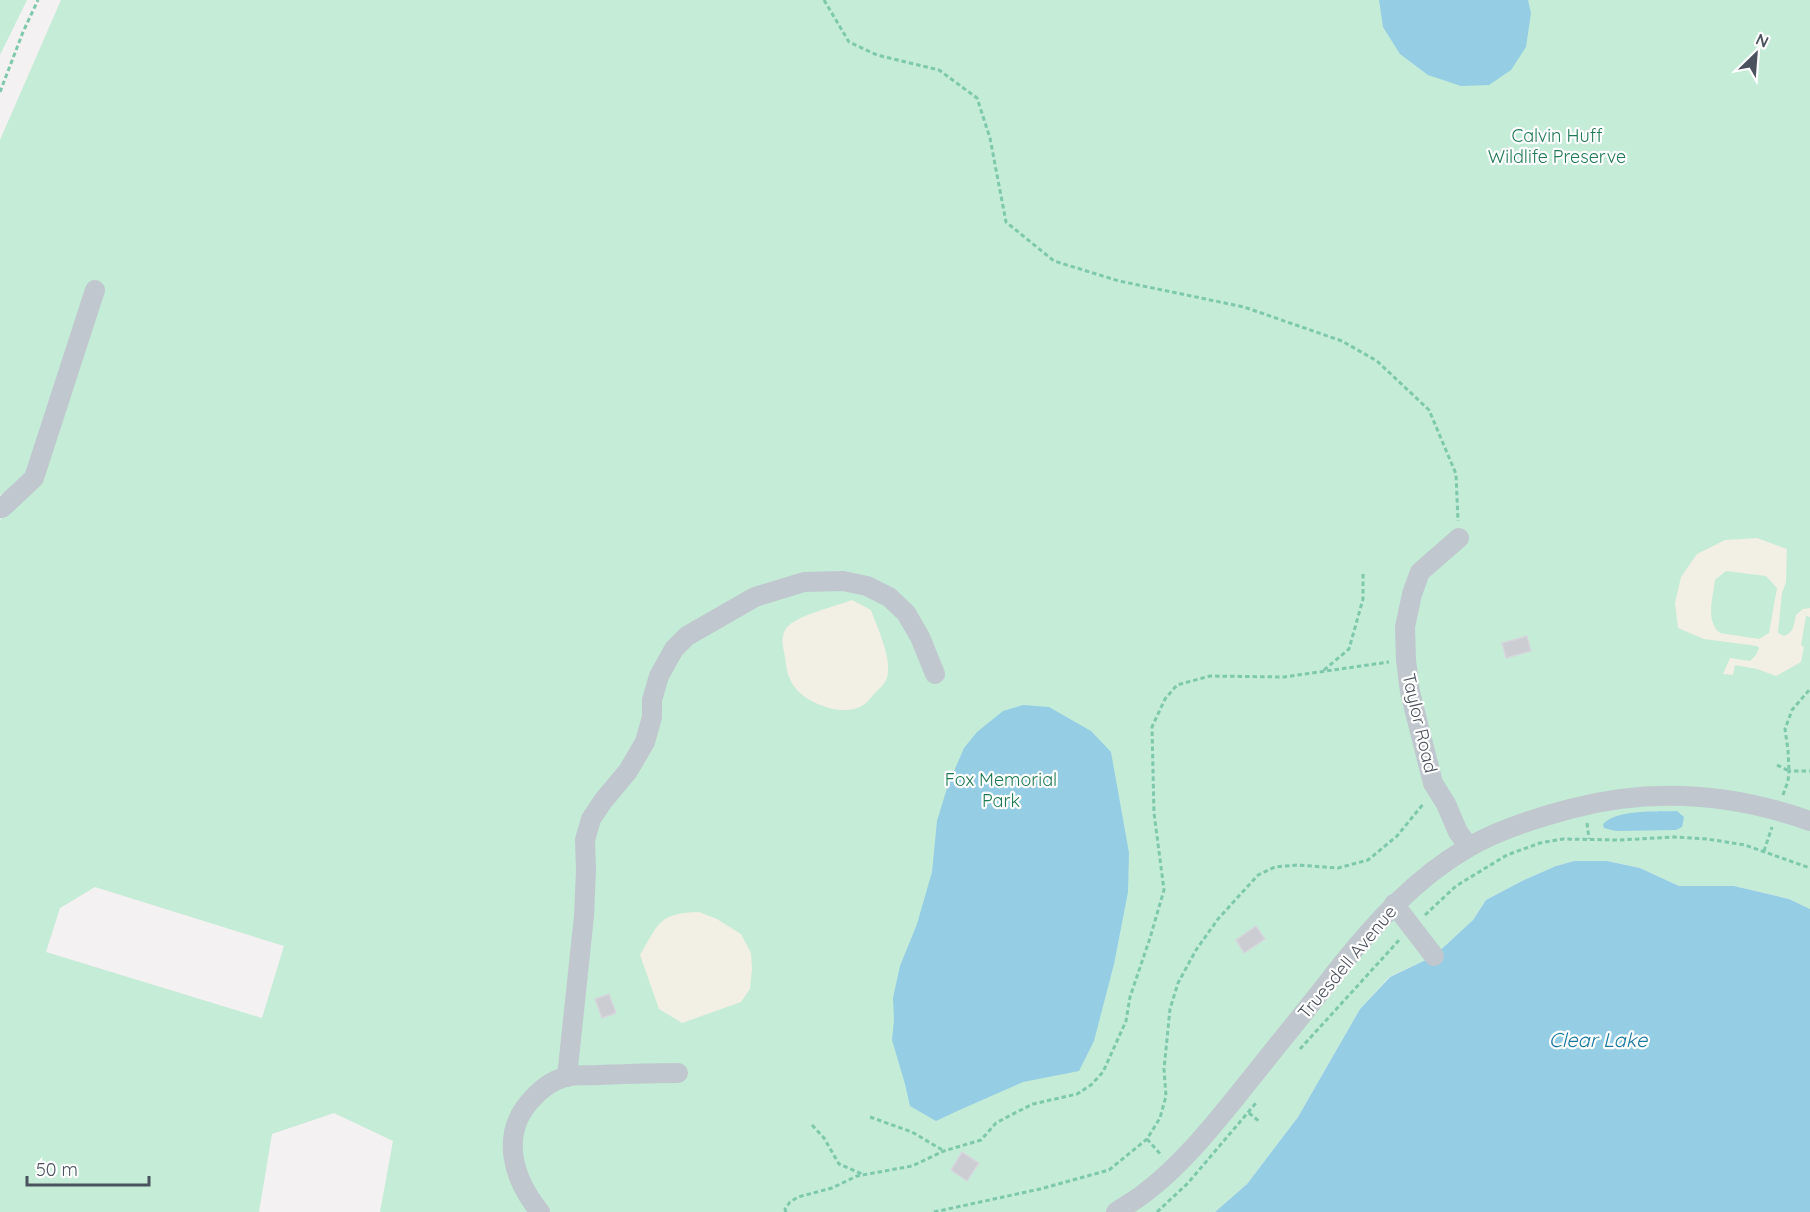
<svg xmlns="http://www.w3.org/2000/svg" width="1810" height="1212" viewBox="0 0 1810 1212" font-family="Quicksand,sans-serif">
  <rect width="100%" height="100%" fill="#f3f1f1"/>
  <g fill="#c4ecd7" fill-rule="evenodd">
    <path d="M0,0H27L0,55Z"/>
    <path d="M61,0H1810V909L1789,899L1734,886H1679L1640,868L1607,861H1574L1556,866L1522,881L1486,900L1473,920L1434,956L1389,977L1360,1009L1298,1117L1247,1184L1215,1212H380L393,1141L334,1113L272,1134L259,1212H0V521L7,492L0,495V140ZM95,887L284,946L262,1018L46,952L60,908Z"/>
  </g>
  <g fill="#f2efe4" fill-rule="evenodd">
    <path d="M1757,538L1787,549L1786,582L1782,593L1778,633L1784,636C1794,632 1794,625 1796,615L1803,609L1810,608V617L1806,616L1801,645L1804,647L1801,662L1776,676L1757,669L1735,665L1733,675L1723,674L1730,658L1750,661L1756,655L1759,648L1757,646L1704,639L1678,628L1675,603L1681,577L1697,554L1725,540ZM1726,571L1766,576L1777,588L1769,633L1759,639L1720,633C1705,621 1713,597 1715,580Z"/>
    <path d="M852,600L871,610C877,627 890,654 888,672C888,682 880,688 874,694C870,699 866,704 860,707C839,717 798,701 790,679C786,671 786,661 784,652C782,643 781,633 788,626C802,614 833,607 852,600Z"/>
    <path d="M699,912L717,919L741,934L751,953L752,969L750,989L741,1002L682,1023L659,1009L640,955C659,923 659,913 699,912Z"/>
  </g>
  <g fill="#95cde5">
    <path d="M1379,0H1528L1531,13L1526,47L1511,70L1489,85L1461,86L1428,75L1400,54L1383,27Z"/>
    <path d="M1023,705L1049,707L1091,731L1111,752L1129,853L1128,892L1114,964L1094,1041L1079,1071L1023,1082L955,1112L936,1121L910,1106L905,1084L892,1040L894,1020L893,998L900,966L917,924L932,872L937,821L948,785L964,748L977,732L1003,711Z"/>
    <path d="M1677,811L1684,817L1682,827L1676,830L1616,831L1604,828L1603,824C1617,809 1658,812 1677,811Z"/>
    <path d="M1574,861H1607L1640,868L1679,886H1734L1789,899L1810,909V1212H1215L1247,1184L1298,1117L1360,1009L1390,977L1434,956L1473,920L1486,900L1522,881L1556,866Z"/>
  </g>
  <g fill="#cbcdd3" stroke="#d5d7dc" stroke-width="1.5">
    <path d="M1527,636L1531,651L1506,658L1502,643Z"/>
    <path d="M1256,926L1265,939L1244,953L1236,940Z"/>
    <path d="M609,994L616,1013L602,1018L595,999Z"/>
    <path d="M962,1152L979,1163L967,1181L951,1170Z"/>
  </g>
  <g fill="none" stroke-linecap="round" stroke-linejoin="round">
    <g stroke="#7ec8ab" stroke-width="3" stroke-dasharray="4.5 3" stroke-linecap="butt">
      <path d="M824,0L849,42L877,55L939,70L977,98L990,138L1006,222L1054,261L1119,281L1244,307L1342,341L1377,361L1429,410L1456,474L1458,521"/>
      <path d="M0,92L23,32L38,0"/>
      <path d="M1324,670L1349,649L1363,599V572"/>
      <path d="M1777,765L1789,771L1788,750L1785,729L1792,710L1810,689"/>
      <path d="M1783,795L1788,781L1789,771H1810"/>
      <path d="M1587,823L1589,839"/>
      <path d="M1764,851L1772,827"/>
      <path d="M1425,915L1456,886L1507,855L1540,843L1563,839L1619,840L1674,837L1707,839L1745,845L1810,868"/>
      <path d="M1300,1049L1401,938"/>
      <path d="M1249,1113L1260,1122"/>
      <path d="M870,1117L912,1132L944,1151"/>
      <path d="M812,1125L824,1138L839,1164L862,1174"/>
      <path d="M1147,1139L1162,1156"/>
      <path d="M786,1212L785,1209L790,1202L798,1197L832,1188L857,1176L912,1166L944,1151L981,1140L996,1123L1009,1116L1033,1104L1077,1094L1091,1085L1103,1072L1126,1021L1130,997L1150,938L1164,890L1154,813L1152,727L1165,699L1177,685L1210,676L1284,677L1389,662"/>
      <path d="M934,1212L1040,1189L1109,1170L1147,1139L1160,1118L1166,1096L1164,1069L1170,1009L1178,983L1196,950L1218,919L1258,875L1275,867L1297,865L1338,868L1368,860L1397,836L1424,803"/>
      <path d="M1157,1212L1188,1183L1256,1103"/>
    </g>
    <g stroke="#c0c7ce" stroke-width="20">
      <path d="M0,508H2L34,478L95,290"/>
      <path d="M1459,538L1420,572L1412,594L1405,627L1406,660L1410,692L1433,783L1446,804L1458,832L1469,847"/>
      <path d="M1394,904L1434,956"/>
      <path d="M567,1077L584,916L586,870L585,840L591,819L603,801L628,771L645,742L652,717V700L659,676L674,649L687,636L755,597L804,582L843,581L867,586L889,597L906,613L920,637L935,674"/>
      <path d="M540,1212C513,1179 499,1134 532,1099C541,1089 552,1080 566,1077C576,1074 589,1076 599,1075C625,1074 651,1073 678,1073"/>
      <path d="M1116,1212C1125,1206 1134,1201 1142,1195C1186,1162 1219,1118 1253,1076C1280,1042 1308,1008 1335,973C1373,925 1415,878 1469,847C1500,829 1536,818 1570,809C1652,787 1731,793 1810,821"/>
    </g>
  </g>
  <g text-anchor="middle" dominant-baseline="central" stroke-width="4.5" stroke-linejoin="round" paint-order="stroke">
    <g font-size="18" fill="#1f7a55" stroke="#fff">
      <text x="1557" y="135">Calvin Huff<tspan x="1557" dy="21">Wildlife Preserve</tspan></text>
      <text x="1001" y="779">Fox Memorial<tspan x="1001" dy="21">Park</tspan></text>
    </g>
    <g font-size="18" fill="#4a525d" stroke="#fff">
      <text transform="translate(1420 723) rotate(77)">Taylor Road</text>
      <text transform="translate(1347 962) rotate(-50)">Truesdell Avenue</text>
    </g>
    <g font-size="20" font-style="italic" fill="#1878a2" stroke="#fff">
      <text x="1598" y="1039">Clear Lake</text>
    </g>
  </g>
  <g transform="translate(1756 54) rotate(25)" stroke="#ffffff" stroke-width="4.5" paint-order="stroke">
  <path d="M0-4.5L10 22L0 15L-10 22Z" fill="#4a525d"/>
  <text y="-9" font-size="16" font-weight="bold" text-anchor="middle" fill="#4a525d">N</text>
  </g>
  <path d="M27 1176v9h122v-9" fill="none" stroke="#4a525d" stroke-width="3"/>
  <text x="36" y="1176" font-size="18" fill="#4a525d" stroke="#ffffff" stroke-width="4.5" paint-order="stroke">50 m</text>
</svg>
